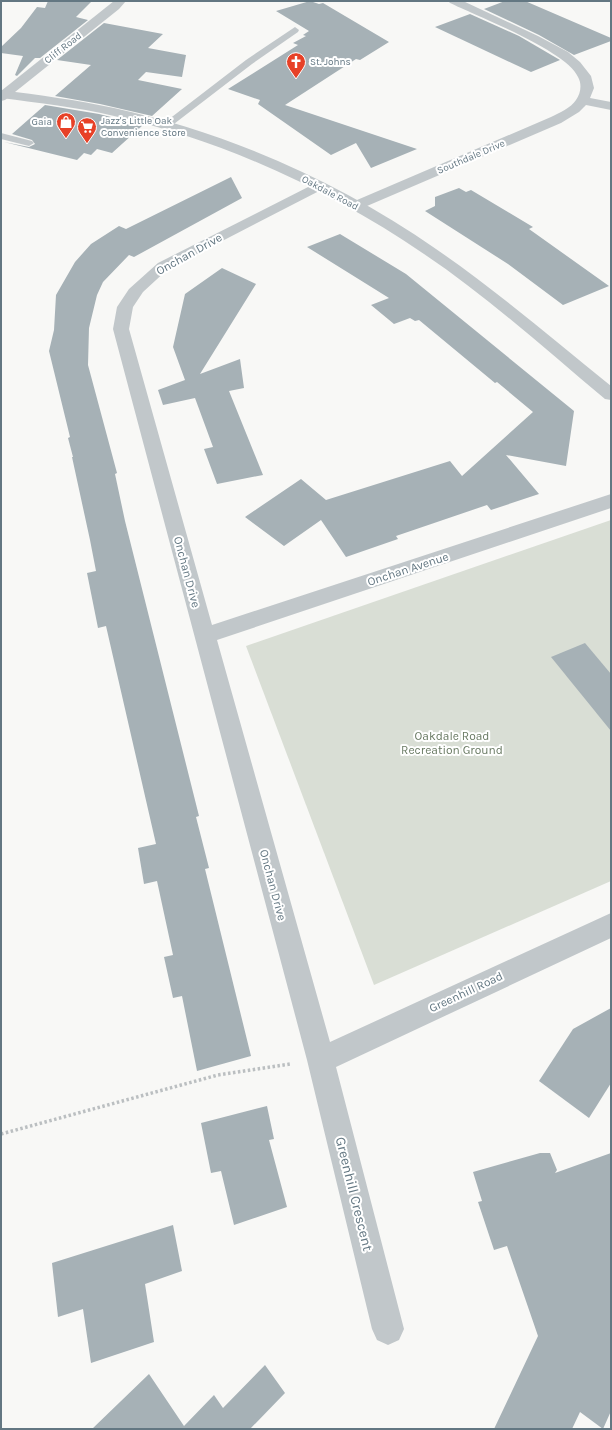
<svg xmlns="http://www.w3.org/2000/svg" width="612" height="1430" viewBox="0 0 612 1430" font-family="Karla,sans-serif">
  <rect width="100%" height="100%" fill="#f8f8f6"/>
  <path fill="#d9ded5" d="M611,520V881L374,985L246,646Z"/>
  <g fill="#a6b1b6">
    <path d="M48,1H92L76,17L88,20L40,58H35L17,76L15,75L23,56L1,53V47L21,28L37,7L45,8Z"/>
    <path d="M310,1L319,4L323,3L389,42L360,60L356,59L285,105L417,149L371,168L356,143L331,155L258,104L260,100L228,89L298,45L293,43L306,36L303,35L309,31L276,11Z"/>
    <path d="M505,1H525L611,38V41L574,55L539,35L484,9Z"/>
    <path d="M470,14L519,36L560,60L531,72L435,27Z"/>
    <path d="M104,23L163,34L148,48L186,55L182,77L146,72L138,80L182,89L152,116L100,104L55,96L91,65L57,60Z"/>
    <path d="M45,105L99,114L143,125L112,153L97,149L91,155L84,153L77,160L4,142L29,147L35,144L32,140L12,134Z"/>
    <path d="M231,177L242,198L134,257L129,255L103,282L97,295L89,328L88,365L117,473L115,474L125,521L199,816L196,817L209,868L205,869L251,1056L197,1071L182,996L173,998L164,957L173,955L157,881L144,884L138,848L156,844L106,626L98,628L87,573L96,571L90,540L72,457H73L68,438L70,437L49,351L54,330L56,295L75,262L91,244L119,226L126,229Z"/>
    <path d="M459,188L466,192L471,190L533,227L529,229L609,286L563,305L508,264L425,211L435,206V197Z"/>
    <path d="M340,234L406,274L574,411L566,466L506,455L539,494L491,510L487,505L396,536L398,539L346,557L321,520L284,546L245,517L301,479L326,500L450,461L462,476L533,412L497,382L495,383L419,320L415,321L410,318L394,324L371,305L389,298L307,247Z"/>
    <path d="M222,268L256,284L200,374L240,359L244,388L229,391L263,475L217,484L204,449L213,447L195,398L163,405L158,390L185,380L173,347L185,294Z"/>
    <path d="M585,643L611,674V731L551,657Z"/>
    <path d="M611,1008V1083L589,1118L539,1081L573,1029Z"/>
    <path d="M267,1106L274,1139L269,1140L287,1207L234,1225L221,1171L211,1173L201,1123Z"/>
    <path d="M540,1153H550L557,1170L555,1173L611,1153V1411L603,1429L580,1412L572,1429H494L538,1336L507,1246L494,1250L478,1202L482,1201L473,1172Z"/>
    <path d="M173,1225L182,1271L145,1284L154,1342L91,1363L83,1309L58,1317L52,1263Z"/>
    <path d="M265,1365L285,1393L250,1429H92L149,1374L184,1426L214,1395L223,1408Z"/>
  </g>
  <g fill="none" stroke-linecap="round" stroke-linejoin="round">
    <path stroke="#bbbfc1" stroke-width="3.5" stroke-dasharray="2.5 2.5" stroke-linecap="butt" d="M1,1134L218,1075L290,1064"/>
    <g fill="#c1c7ca" fill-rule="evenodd">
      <path d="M295,27L299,30L298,32L252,64L170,127H164V123L246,60Z"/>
      <path d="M1,133L32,141L34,143L29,146L1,139Z"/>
    </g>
    <g fill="#c1c7ca" fill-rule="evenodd">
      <path d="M114,1H126L119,9L5,100L1,101V91Z"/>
      <path d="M448,1H463L538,36L568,52L580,62L591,76L594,88L590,98L611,102V110L586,105L579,112L561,123L360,209H350L348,206L350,203L551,117C559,113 571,108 576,100C581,93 582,84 578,77C567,51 477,16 450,3Z"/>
      <path d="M318,182L323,183L325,186L323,189L168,269L143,292L133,307L129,329L212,625L611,494V508L217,640L330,1042L611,913V938L336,1067L404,1329L399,1340L388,1345L377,1340L372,1329L307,1060L113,329L117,307L129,289L158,263Z"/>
    </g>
    <path fill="#c1c7ca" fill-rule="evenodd" d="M1,90C39,95 77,100 114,108C229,133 340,182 436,249C497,291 554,340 611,386V400L605,399C546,350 488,297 424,254C330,190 225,141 114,116C76,107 39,103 1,98Z"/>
  </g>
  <defs>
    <g id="church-pin" transform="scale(1)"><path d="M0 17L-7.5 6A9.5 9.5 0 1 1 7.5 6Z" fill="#e74127" stroke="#fff"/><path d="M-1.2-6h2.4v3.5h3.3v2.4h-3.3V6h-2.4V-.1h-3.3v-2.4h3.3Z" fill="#fff"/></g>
    <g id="shop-pin" transform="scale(1)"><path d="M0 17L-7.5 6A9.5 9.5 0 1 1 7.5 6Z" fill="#e74127" stroke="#fff"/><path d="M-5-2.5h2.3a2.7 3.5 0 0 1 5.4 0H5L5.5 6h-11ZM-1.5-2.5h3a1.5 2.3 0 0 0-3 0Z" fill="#fff"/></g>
    <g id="supermarket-pin" transform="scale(1)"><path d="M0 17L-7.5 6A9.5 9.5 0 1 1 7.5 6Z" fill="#e74127" stroke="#fff"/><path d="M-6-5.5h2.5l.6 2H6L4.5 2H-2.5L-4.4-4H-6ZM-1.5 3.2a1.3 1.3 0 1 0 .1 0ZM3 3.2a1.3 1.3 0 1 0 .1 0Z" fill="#fff"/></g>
  </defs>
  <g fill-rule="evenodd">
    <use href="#church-pin" x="296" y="62"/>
    <use href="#shop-pin" x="66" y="122"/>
    <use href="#supermarket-pin" x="87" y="127"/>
  </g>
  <g text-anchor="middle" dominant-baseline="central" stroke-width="4" stroke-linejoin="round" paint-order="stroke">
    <g font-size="10" fill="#637782" stroke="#fff">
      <text transform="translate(63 48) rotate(-38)">Cliff Road</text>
      <text transform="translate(471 157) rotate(-23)">Southdale Drive</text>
      <text transform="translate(330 193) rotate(28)">Oakdale Road</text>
    </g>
    <g font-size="10" fill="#637782" stroke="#fff" text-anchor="start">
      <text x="310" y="62">St. Johns</text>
      <text x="101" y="121">Jazz's Little Oak<tspan x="101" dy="12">Convenience Store</tspan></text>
      <text x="52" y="122" text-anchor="end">Gaia</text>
    </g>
    <g font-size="12" fill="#637782" stroke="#fff">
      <text transform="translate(189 254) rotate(-29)">Onchan Drive</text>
      <text transform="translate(408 569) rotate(-18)">Onchan Avenue</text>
      <text transform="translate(187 572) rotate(75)">Onchan Drive</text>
      <text transform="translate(273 885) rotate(75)">Onchan Drive</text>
      <text transform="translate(466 992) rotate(-25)">Greenhill Road</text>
    </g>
    <g font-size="12" fill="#687962" stroke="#fff">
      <text x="452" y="736">Oakdale Road<tspan x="452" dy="14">Recreation Ground</tspan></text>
    </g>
    <g font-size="14" fill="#637782" stroke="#fff">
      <text transform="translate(354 1194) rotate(76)">Greenhill Crescent</text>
    </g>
  </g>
  <rect width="612" height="1430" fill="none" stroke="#637782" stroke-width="4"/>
</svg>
